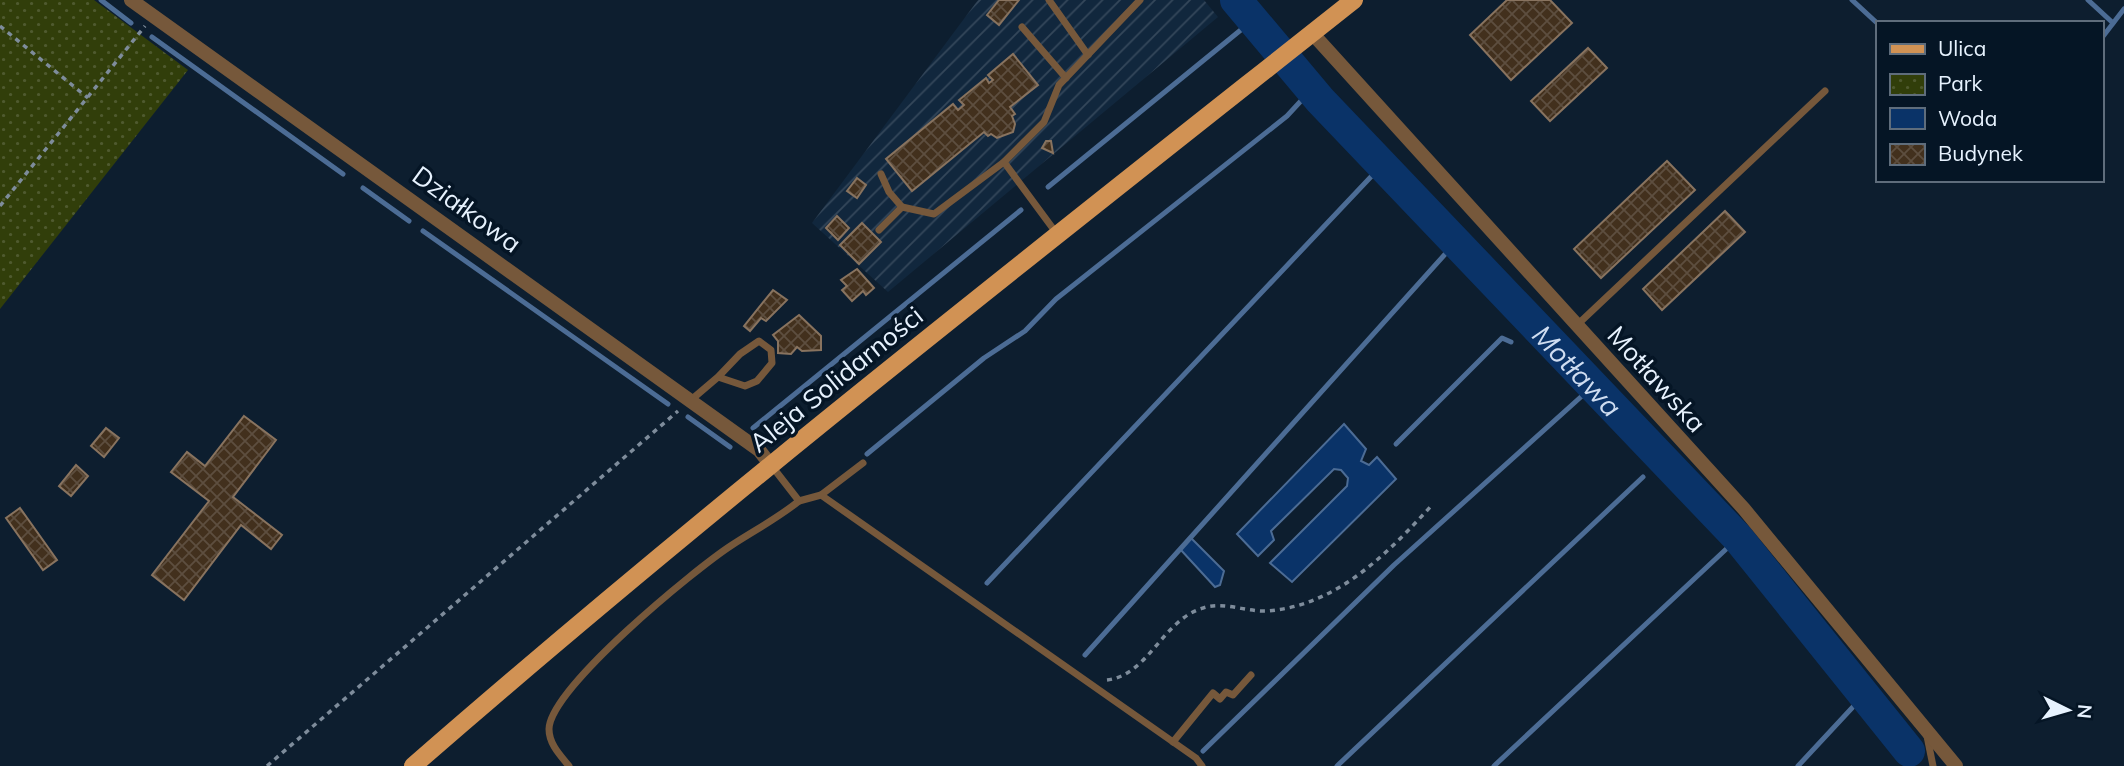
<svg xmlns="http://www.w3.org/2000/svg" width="2124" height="766" viewBox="0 0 2124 766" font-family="Mulish,sans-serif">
  <defs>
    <pattern id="industrial-furrows" width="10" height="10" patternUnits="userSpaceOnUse" patternTransform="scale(1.75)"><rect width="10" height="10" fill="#11273d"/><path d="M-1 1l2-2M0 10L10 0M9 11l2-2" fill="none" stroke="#34475a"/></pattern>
    <pattern id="park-dots" width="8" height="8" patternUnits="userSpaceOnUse" patternTransform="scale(1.75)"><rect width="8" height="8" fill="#313e0a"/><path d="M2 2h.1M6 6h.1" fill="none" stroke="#4f5a2f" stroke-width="1.8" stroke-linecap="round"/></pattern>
    <pattern id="building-cross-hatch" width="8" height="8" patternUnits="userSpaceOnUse" patternTransform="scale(1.75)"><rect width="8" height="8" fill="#42301d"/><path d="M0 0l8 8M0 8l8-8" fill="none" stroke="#5d4e3f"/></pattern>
  </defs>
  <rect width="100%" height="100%" fill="#0d1e2f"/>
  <path fill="url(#industrial-furrows)" d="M978,0H1204L1218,17L888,292L812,223Z"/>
  <path fill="url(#park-dots)" d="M0,0H94L188,70L0,309Z"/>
  <g fill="#0a3368" stroke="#4c6c95" stroke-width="2">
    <path d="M1344,424L1366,449L1361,461L1369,465L1377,457L1396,479L1292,582L1270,563L1347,486L1348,478L1341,470L1334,469L1271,531L1274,540L1258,556L1237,534Z"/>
    <path d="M1191,538L1224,571L1220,585L1215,587L1180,549Z"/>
  </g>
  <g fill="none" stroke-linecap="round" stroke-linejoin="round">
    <g stroke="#4c6c95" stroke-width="5">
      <path d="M101,0L131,23"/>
      <path d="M1852,0L1877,23"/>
      <path d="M2088,0L2113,23"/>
      <path d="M152,37L343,174"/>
      <path d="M2101,39L2124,9"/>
      <path d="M1048,187L1253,20"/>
      <path d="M363,188L409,221"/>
      <path d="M423,231L668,404"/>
      <path d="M688,417L730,447"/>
      <path d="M753,428L1021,210"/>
      <path d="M1396,444L1502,338L1511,342"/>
      <path d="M867,454L984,358L1025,331L1056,299L1287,116L1311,90"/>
      <path d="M987,583L1383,164"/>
      <path d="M1085,655L1456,242"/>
      <path d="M1203,751L1394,565L1593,386"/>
      <path d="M1337,766L1643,477"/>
      <path d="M1494,766L1738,538"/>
      <path d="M1798,766L1864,695"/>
    </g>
    <path stroke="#0a3368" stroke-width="32" id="s1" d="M1236,0L1320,100L1738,538L1909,751"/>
  </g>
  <g fill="url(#building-cross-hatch)" stroke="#88735f" stroke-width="2">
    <path d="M999,0H1019L999,25L987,15Z"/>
    <path d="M1507,0H1550L1572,23L1511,80L1470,35Z"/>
    <path d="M1588,48L1607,68L1550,121L1531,101Z"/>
    <path d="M1013,54L1038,85L1010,107L1015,114L1012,116L1015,124L1013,132L997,138L991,134L988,136L984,132L912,191L886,159L953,104L958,110L964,105L959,100L986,78L989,83L993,80L988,75Z"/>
    <path d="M1046,141H1051L1053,153L1042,148Z"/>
    <path d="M1667,161L1695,190L1601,278L1574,249Z"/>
    <path d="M857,178L866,185L857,198L847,191Z"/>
    <path d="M1725,211L1745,232L1662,310L1643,289Z"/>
    <path d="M837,216L849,228L838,240L826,228Z"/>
    <path d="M862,223L881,242L859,264L840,245Z"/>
    <path d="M857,269L874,288L866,295L863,291L852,301L842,290L847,286L841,280Z"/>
    <path d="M773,290L787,300L766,321L761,318L750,331L744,326Z"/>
    <path d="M799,315L821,336V350L802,351L797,347L791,354L778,353V341L773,335Z"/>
    <path d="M244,416L276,440L233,497L282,535L271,549L241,525L184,600L152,575L209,501L171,472L187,452L205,466Z"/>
    <path d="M106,428L119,438L104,457L91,446Z"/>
    <path d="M76,465L88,476L71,496L59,486Z"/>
    <path d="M20,508L57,560L43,570L6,518Z"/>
  </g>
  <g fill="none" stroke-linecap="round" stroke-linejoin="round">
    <g stroke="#7e8c9b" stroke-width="3.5" stroke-dasharray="5 5" stroke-linecap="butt">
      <path d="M0,26L88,98"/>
      <path d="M0,206L145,26"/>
      <path d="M1107,680C1149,675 1162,620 1203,608C1223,601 1246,612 1267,611C1337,606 1388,553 1433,504"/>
      <path d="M267,766L678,411"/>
    </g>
    <g stroke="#76583b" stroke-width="7">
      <path d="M1049,0L1088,55"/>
      <path d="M1022,27L1066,78"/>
      <path d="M1004,162L1057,234"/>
      <path d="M881,174L889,192L902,207"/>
      <path d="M879,230L902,207L934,214L1004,162L1044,122L1059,85L1140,0"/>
      <path d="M1576,326L1825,91"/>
      <path d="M691,400L718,377L745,386L757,381L772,363L771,350L759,341L740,354L718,377"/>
      <path d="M821,495L1196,758L1202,766"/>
      <path d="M799,501L821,495L863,463"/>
      <path d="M1927,736L1933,766"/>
      <path d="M1173,742L1213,693L1220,699L1226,692L1233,695L1251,675"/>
      <path d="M569,766C560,755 549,744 549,729C550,688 695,569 732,545C755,530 778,518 799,501L771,465"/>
    </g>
    <g stroke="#76583b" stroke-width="14">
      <path d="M131,0L759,450L770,464"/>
      <path d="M1312,33L1744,509L1956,766"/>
    </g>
    <path stroke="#d19254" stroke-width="18" d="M413,766C718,500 1037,251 1354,0"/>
  </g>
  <g text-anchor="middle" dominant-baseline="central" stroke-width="7" stroke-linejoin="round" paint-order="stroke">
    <g font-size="26" fill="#e7f2fe" stroke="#051525">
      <text transform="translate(467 209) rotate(36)">Działkowa</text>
      <text transform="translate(836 379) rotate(-39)">Aleja Solidarności</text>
      <text transform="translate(1657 379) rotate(48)">Motławska</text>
    </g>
    <g font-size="28" font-style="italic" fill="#cfddf1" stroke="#051525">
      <text stroke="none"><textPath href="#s1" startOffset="504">Motława</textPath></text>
    </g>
  </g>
  <rect x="1876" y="21" width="228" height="161" fill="#051525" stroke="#5f6d7c" stroke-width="2"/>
  <rect x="1890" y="44" width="35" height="10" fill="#d19254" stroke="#5f6d7c" stroke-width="2"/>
  <text x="1938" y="56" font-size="21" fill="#e7f2fe">Ulica</text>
  <rect x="1890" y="74" width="35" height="21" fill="url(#park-dots)" stroke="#5f6d7c" stroke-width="2"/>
  <text x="1938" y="91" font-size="21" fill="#e7f2fe">Park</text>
  <rect x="1890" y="108" width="35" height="21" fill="#0a3368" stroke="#5f6d7c" stroke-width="2"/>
  <text x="1938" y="126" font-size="21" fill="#e7f2fe">Woda</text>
  <rect x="1890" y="144" width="35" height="21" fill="url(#building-cross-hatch)" stroke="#5f6d7c" stroke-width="2"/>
  <text x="1938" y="161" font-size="21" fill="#e7f2fe">Budynek</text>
  <g transform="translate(2068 710) rotate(95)" stroke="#051525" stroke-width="5" paint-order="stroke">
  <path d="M0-5L12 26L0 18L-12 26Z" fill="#e7f2fe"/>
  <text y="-10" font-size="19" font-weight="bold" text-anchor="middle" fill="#e7f2fe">N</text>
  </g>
</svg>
